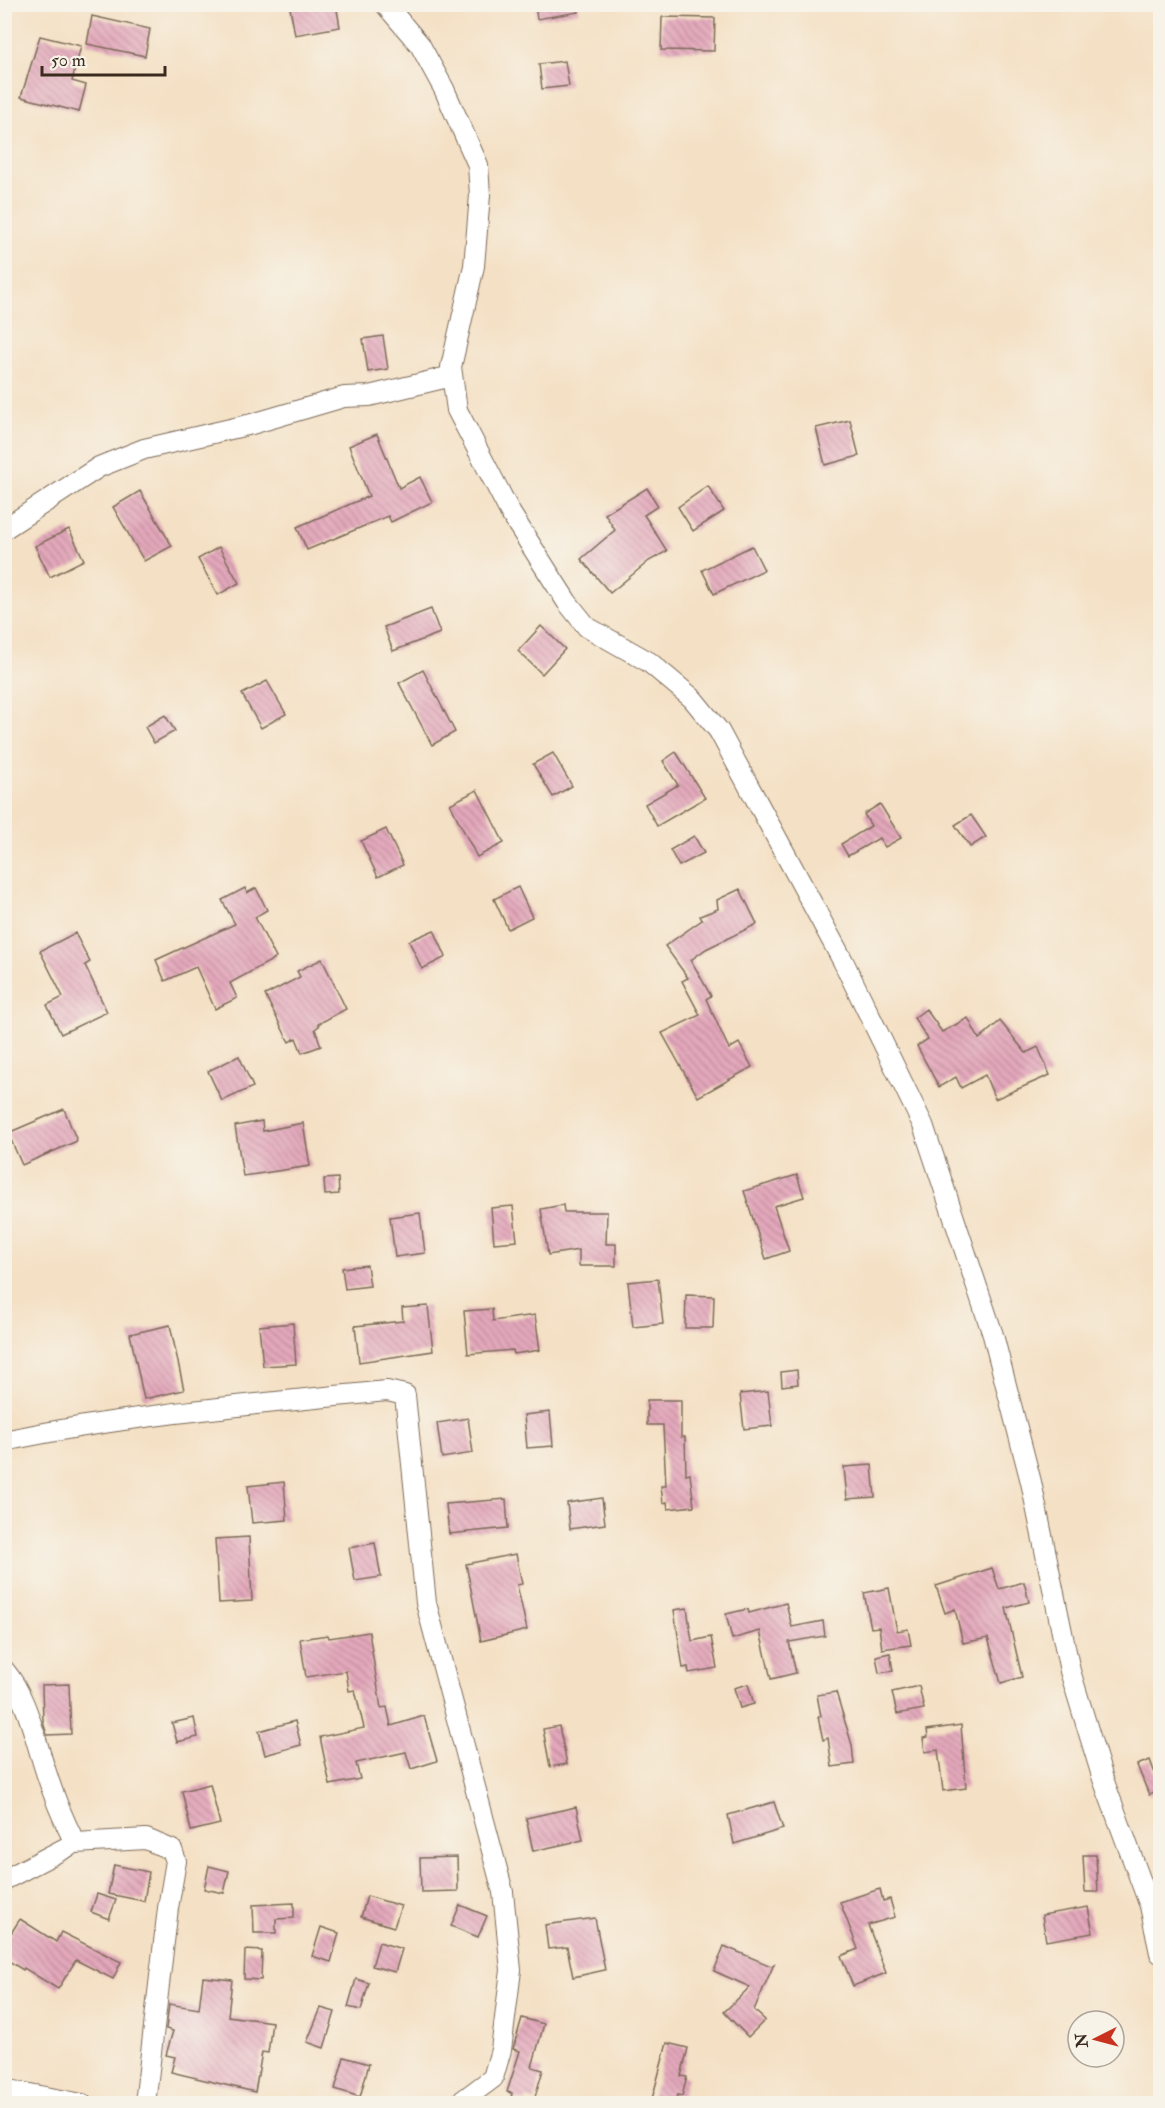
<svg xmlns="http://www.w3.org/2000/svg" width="1165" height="2108" viewBox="0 0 1165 2108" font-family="'IM FELL Double Pica',serif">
  <defs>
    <pattern id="building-back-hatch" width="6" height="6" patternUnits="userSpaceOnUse" patternTransform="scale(1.5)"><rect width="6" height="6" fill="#e4a8bc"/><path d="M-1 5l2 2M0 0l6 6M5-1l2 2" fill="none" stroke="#ba8998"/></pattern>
  </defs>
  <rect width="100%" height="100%" fill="#f7f3e8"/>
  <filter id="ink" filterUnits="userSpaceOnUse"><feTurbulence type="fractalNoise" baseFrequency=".0167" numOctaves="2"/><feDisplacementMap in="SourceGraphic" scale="12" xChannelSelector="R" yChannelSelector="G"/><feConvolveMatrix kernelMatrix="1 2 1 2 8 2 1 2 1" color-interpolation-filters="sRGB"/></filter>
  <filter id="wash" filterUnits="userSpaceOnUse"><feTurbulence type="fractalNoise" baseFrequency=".008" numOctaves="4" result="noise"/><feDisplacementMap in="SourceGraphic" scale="24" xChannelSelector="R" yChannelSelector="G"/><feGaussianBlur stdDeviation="1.35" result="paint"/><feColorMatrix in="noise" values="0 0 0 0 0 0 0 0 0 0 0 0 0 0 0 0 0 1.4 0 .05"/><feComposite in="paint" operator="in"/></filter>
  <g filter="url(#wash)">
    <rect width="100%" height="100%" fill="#f4e0c4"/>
    <g id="blocks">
      <g fill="url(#building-back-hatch)">
        <path d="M309,4H336L340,27L295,35L290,8Z"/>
        <path d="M535,4H578L579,12L537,19Z"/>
        <path d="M92,16L150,29L145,56L87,44Z"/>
        <path d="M662,17L715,18L714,51L661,50Z"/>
        <path d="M40,36L81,46L72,81L86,85L79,112L21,97Z"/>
        <path d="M565,61L569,86L542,89L539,64Z"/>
        <path d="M383,336L388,369L368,372L363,339Z"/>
        <path d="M850,420L859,456L825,465L816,428Z"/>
        <path d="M377,434L399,488L420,477L432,502L391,522L388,516L307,550L297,527L369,496L349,446Z"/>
        <path d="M708,486L724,511L693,531L678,507Z"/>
        <path d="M647,488L658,506L644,515L667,551L649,561L610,593L581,559L615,530L605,514Z"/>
        <path d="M140,491L172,546L144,561L113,507Z"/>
        <path d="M69,529L84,560L50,577L35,546Z"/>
        <path d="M752,546L764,570L714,594L702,570Z"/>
        <path d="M219,547L239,583L218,595L198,559Z"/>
        <path d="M431,609L440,633L393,651L384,627Z"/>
        <path d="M541,626L565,649L542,674L518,651Z"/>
        <path d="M423,670L455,732L432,745L399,683Z"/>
        <path d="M267,681L286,714L261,728L242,694Z"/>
        <path d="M165,715L175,731L154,743L145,727Z"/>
        <path d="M676,752L705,798L657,826L645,804L678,785L663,761Z"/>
        <path d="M553,753L572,786L553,797L533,764Z"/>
        <path d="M477,790L504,843L477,857L450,804Z"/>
        <path d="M880,804L901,838L885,847L879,838L848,856L841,844L871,826L864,814Z"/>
        <path d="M971,815L986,837L970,847L955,825Z"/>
        <path d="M386,829L403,865L378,877L361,841Z"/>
        <path d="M694,836L704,853L679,866L670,850Z"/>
        <path d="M518,887L532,917L508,929L494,899Z"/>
        <path d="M245,888L247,893L256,888L267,910L255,917L276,958L230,983L237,998L215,1009L196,967L165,981L156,960L235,924L222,900Z"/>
        <path d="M740,889L757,924L706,949L691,960L711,996L706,999L729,1049L739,1043L752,1067L698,1097L662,1033L700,1015L682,981L688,978L665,946L702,920L700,916L718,909L717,900Z"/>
        <path d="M434,930L446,957L422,969L409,941Z"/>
        <path d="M75,933L90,962L85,965L107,1012L61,1034L47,1005L63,997L40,951Z"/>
        <path d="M322,959L346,1009L318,1024L319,1026L315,1029L321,1046L302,1053L296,1038L289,1042L265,995L300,977L297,971Z"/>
        <path d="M926,1009L942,1032L968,1018L979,1039L1000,1021L1026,1053L1038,1047L1050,1075L995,1099L985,1075L961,1088L956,1077L939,1087L917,1046L928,1039L914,1018Z"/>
        <path d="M239,1056L253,1087L222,1101L208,1071Z"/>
        <path d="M64,1109L77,1141L22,1165L8,1133Z"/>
        <path d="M262,1121L263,1131L303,1123L310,1166L243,1176L235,1126Z"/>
        <path d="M797,1175L804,1197L774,1206L789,1251L766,1259L744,1191Z"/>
        <path d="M338,1178L339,1194L325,1195L324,1179Z"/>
        <path d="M563,1205L564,1212H607L606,1244H616V1266H579V1250L548,1255L541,1209Z"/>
        <path d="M513,1206L517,1241L494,1243L491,1208Z"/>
        <path d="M420,1213L425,1253L395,1257L390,1217Z"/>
        <path d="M367,1265L370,1286L345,1289L342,1268Z"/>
        <path d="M658,1279L663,1324L633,1327L628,1282Z"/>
        <path d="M686,1295L714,1296L713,1328H685Z"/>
        <path d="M428,1306L433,1351L359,1362L355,1326L403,1321L402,1308Z"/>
        <path d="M492,1309L493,1321L535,1315L540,1350L514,1354L513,1350L468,1354L464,1311Z"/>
        <path d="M293,1323L296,1364L263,1366L259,1326Z"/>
        <path d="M170,1325L184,1390L144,1399L130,1334Z"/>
        <path d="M797,1370L798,1384L782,1386L781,1372Z"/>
        <path d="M768,1391L772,1426L744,1429L740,1394Z"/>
        <path d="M647,1400H681V1437H685L686,1475L690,1474L694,1506L668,1509L667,1502L663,1503L661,1486H666L663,1425H647Z"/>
        <path d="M550,1412L553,1446L527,1448L524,1415Z"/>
        <path d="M468,1418L473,1453L442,1458L437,1423Z"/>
        <path d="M872,1465L875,1497L847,1499L844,1467Z"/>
        <path d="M284,1482L287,1520L252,1523L248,1486Z"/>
        <path d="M602,1498L605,1524L570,1529L567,1503Z"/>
        <path d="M506,1499L508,1528L449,1534L446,1504Z"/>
        <path d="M249,1537L252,1601L219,1603L215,1539Z"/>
        <path d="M375,1543L381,1577L355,1581L349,1548Z"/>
        <path d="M516,1554L522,1584L517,1585L527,1630L481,1641L466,1564Z"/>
        <path d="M992,1568L999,1589L1024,1582L1029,1602L1006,1608L1022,1677L1001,1683L988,1638L963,1643L955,1609L945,1613L936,1586Z"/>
        <path d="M889,1588L897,1631L908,1629L911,1645L882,1649L879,1627L871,1628L864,1593Z"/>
        <path d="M786,1603L792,1627L823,1621L825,1636L789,1642L796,1673L771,1679L760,1631L732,1639L726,1614L748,1609L749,1613Z"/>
        <path d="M687,1608L692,1641L711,1637L717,1668L689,1673L688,1667L683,1668L674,1610Z"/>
        <path d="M369,1632L381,1708L387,1707L391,1726L424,1716L437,1761L411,1769L406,1752L356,1763L360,1779L330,1785L320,1737L364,1728L355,1690L349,1691L346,1671L306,1677L300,1639L328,1635L329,1638Z"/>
        <path d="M890,1653L893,1671L879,1673L876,1656Z"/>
        <path d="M69,1684L71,1734L47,1735L43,1722L42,1685Z"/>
        <path d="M748,1684L754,1704L740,1708L734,1688Z"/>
        <path d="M919,1686L924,1709L897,1714L892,1692Z"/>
        <path d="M836,1692L852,1745L854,1764L832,1767L828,1738L823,1740L818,1717L821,1716L817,1695Z"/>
        <path d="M194,1718L198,1737L177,1742L172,1723Z"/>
        <path d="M295,1721L301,1745L265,1755L259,1731Z"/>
        <path d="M961,1725L966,1788L943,1791L938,1750L925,1752L923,1738L928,1737L927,1730Z"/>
        <path d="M559,1726L567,1764L550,1767L543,1729Z"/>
        <path d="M1150,1760L1161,1790L1149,1795L1137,1765Z"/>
        <path d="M210,1784L220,1824L191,1831L182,1791Z"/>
        <path d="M774,1802L783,1829L734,1844L728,1815Z"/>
        <path d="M576,1807L583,1840L533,1851L526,1818Z"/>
        <path d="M1083,1855H1096L1098,1892H1085Z"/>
        <path d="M457,1857L458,1891L421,1892L420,1858Z"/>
        <path d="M114,1865L149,1872L144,1901L108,1894Z"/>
        <path d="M209,1866L229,1871L224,1893L204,1889Z"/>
        <path d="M880,1889L883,1901L890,1899L895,1917L868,1925L886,1973L853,1986L841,1956L858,1949L840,1902Z"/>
        <path d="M97,1894L116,1900L109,1919L91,1912Z"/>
        <path d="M367,1896L401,1906L394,1927L361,1917Z"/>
        <path d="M294,1903V1918L276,1919V1933H254L253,1905Z"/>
        <path d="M460,1905L487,1916L478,1937L451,1926Z"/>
        <path d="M1088,1907L1093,1933L1046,1941L1042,1915Z"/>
        <path d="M595,1918L605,1970L573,1977L567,1947L548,1949L545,1925Z"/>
        <path d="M20,1919L56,1942L61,1932L121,1962L113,1979L76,1960L58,1989L24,1968L23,1970L4,1958V1944Z"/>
        <path d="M321,1927L339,1933L331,1962L312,1956Z"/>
        <path d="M379,1942L402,1949L395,1972L372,1966Z"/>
        <path d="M724,1946L771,1966L774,1964L754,2010L765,2020L748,2037L724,2012L750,1987L714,1971Z"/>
        <path d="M245,1950L262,1951L261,1980L244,1979Z"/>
        <path d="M203,1977L232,1980L228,2016L272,2022L268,2053L262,2052L255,2092L171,2072L175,2057L166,2055L173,2031L166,2029L169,2004L199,2009Z"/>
        <path d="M356,1979L369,1983L361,2010L348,2007Z"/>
        <path d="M321,2008L335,2012L324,2048L307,2042Z"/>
        <path d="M522,2018L544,2024L532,2067L543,2070L534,2100L527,2098L525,2102L511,2098L512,2093L507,2092L520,2051L513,2049Z"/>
        <path d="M667,2043L688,2048L681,2076L687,2077L682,2096L677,2095L675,2103L652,2099Z"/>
        <path d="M344,2057L369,2064L360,2097L335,2089Z"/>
      </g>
    </g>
  </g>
  <g filter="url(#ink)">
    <use href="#blocks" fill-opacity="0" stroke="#7c6a58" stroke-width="1.5"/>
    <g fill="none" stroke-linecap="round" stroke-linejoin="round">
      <g stroke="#7c6a58" stroke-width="22">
        <g id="street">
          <path d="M385,4L420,45L444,89L478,165L480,195L474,266L451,367L457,410L511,514L567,602L587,627L649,662L692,698L719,731L843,961L923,1125L993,1335L1031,1482L1070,1671L1103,1779L1150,1906L1160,1953"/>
          <path d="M4,529L99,467L144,449L252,424L344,397L369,396L452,376"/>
          <path d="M4,1441C130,1414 259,1404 387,1391L405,1395L426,1603L503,1892L511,1970L501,2050L493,2078L458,2104"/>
          <path d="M4,1670C27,1697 34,1736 45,1769C53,1795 63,1819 75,1843"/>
          <path d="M4,1880L75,1843L146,1839L172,1850L176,1861L168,1908L145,2104"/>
          <path d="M4,2089L82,2104"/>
        </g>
      </g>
      <use href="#street" stroke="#fff" stroke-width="20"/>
    </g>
  </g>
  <rect width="1165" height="2108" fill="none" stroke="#f7f3e8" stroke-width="24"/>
  <g transform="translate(1096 2039) rotate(264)"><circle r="28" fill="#f7f3e8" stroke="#aca397" stroke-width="1.5"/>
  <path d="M0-4.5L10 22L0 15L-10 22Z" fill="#c8321e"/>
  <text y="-9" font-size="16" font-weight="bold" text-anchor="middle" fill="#3b2a1e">N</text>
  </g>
  <path d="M42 66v9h123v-9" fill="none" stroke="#3b2a1e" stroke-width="3"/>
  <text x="51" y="66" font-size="18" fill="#3b2a1e" stroke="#f7f3e8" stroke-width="4.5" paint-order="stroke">50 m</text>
</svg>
